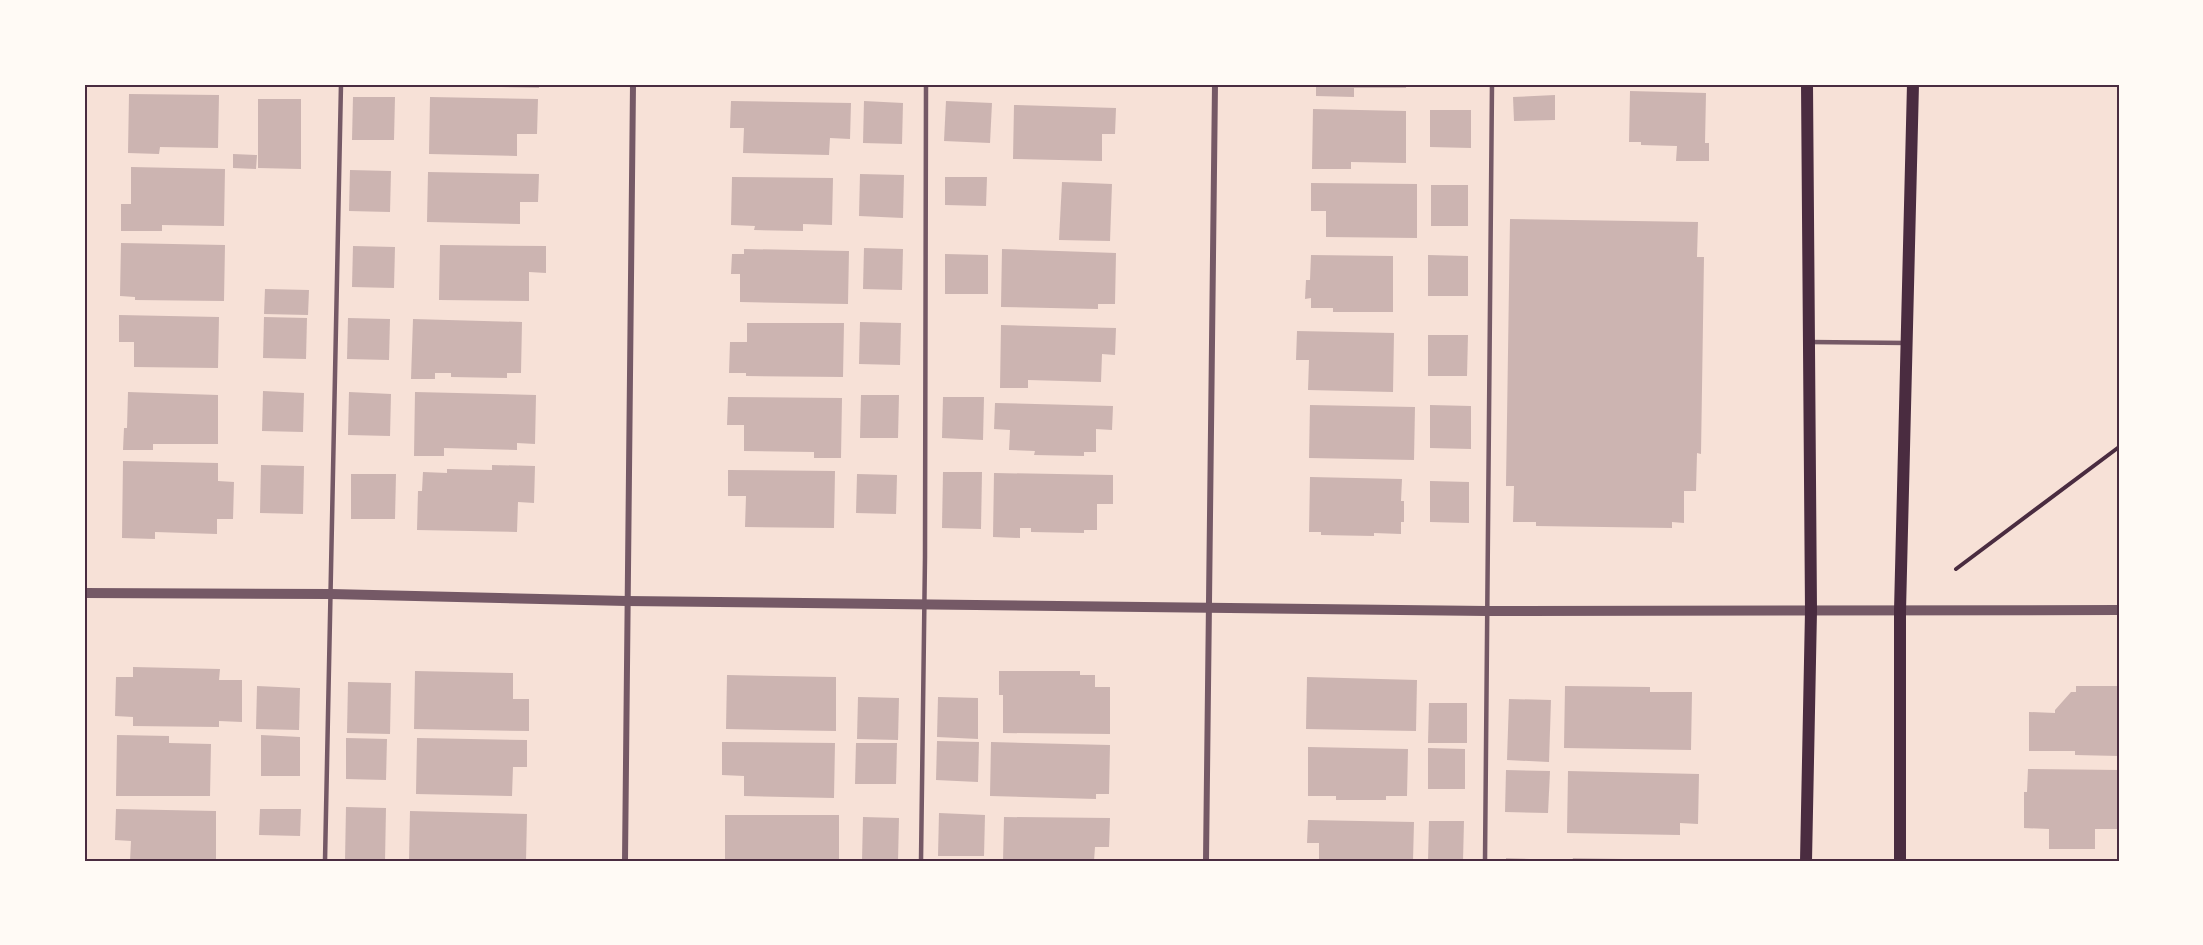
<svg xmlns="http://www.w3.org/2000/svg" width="2203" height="945" viewBox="0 0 2203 945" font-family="'Source Sans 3',sans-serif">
  <rect width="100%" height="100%" fill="#f7e1d7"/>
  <g fill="#ccb4b1">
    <path d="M501,84H539V88L501,87Z"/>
    <path d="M1316,84H1406V88H1354V97L1316,96Z"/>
    <path d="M1630,91L1706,93L1705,143H1709V161H1676L1677,146L1641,145V142H1629Z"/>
    <path d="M129,94L219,95L218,148L160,147L159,154L128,153Z"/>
    <path d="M1555,95V120L1514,121L1513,97Z"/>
    <path d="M353,97H395L394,140H352Z"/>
    <path d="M430,97L538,99L537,134H517V156L429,154Z"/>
    <path d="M258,99H301V169L258,168Z"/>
    <path d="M731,101L851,103L850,139L830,138L829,155L743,153L744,128H730Z"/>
    <path d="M864,101L903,103L902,144L863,143Z"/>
    <path d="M946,101L992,103L990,143L944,141Z"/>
    <path d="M1014,105L1116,108L1115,134H1102V161L1013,159Z"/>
    <path d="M1313,109L1406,111V163L1351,162V169H1312Z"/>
    <path d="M1430,110H1471V148L1430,147Z"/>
    <path d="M233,154L257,155L256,169L233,168Z"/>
    <path d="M131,167L225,169L224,226L162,225V231H121V204H131Z"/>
    <path d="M350,170L391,171L390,212L349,211Z"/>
    <path d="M428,172L539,174L538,202H520V224L427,222Z"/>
    <path d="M860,174L904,175L903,218L859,216Z"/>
    <path d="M732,177L833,178L832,225L803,224V231L754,230L755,226L731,225Z"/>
    <path d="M945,177H987L986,206L945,205Z"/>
    <path d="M1062,182L1112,184L1110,241L1059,240Z"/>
    <path d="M1311,183L1417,184V238L1326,237V211H1311Z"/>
    <rect x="1431" y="185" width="37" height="41"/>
    <path d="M1510,219L1698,222L1697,257H1704L1701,454L1697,453L1696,491H1684V523L1672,522V528L1536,526V522H1513L1514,486H1506Z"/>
    <path d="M121,243L225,245L224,301L135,300V297L120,296Z"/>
    <path d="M440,245L546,246V273L529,272V301L439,300Z"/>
    <path d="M353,246L395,247L394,288L352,287Z"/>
    <path d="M864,248L903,249L902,290L863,289Z"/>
    <path d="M744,249L849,251L848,304L740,302V274H731L732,254H744Z"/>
    <path d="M1002,249L1116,253L1115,304H1098V309L1001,307Z"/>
    <path d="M945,254L988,255V294H945Z"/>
    <path d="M1311,255L1393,256V312H1333V308H1311V298L1305,299L1306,280H1310Z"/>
    <path d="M1428,255L1468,256V296H1428Z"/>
    <path d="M265,289L309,290L308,315L264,314Z"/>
    <path d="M119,315L219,317L218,368L134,367V342H119Z"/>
    <path d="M264,317L307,318L306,359L263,358Z"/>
    <path d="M348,318L390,319L389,360L347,359Z"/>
    <path d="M413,319L522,322L521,373H507V378L451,377V373H435V379H411Z"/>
    <path d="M860,322L901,323L900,365L859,364Z"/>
    <path d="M747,323H844L843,377L746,376V373H729L730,342H747Z"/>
    <path d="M1001,325L1116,328L1115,355L1102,354L1101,382L1028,380V388H1000Z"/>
    <path d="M1297,331L1394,333L1393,392L1308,390L1309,360H1296Z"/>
    <path d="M1428,335H1468L1467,376H1428Z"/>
    <path d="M263,391L304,393L303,432L262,431Z"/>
    <path d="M128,392L218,395V444H153V450H123L124,428H127Z"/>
    <path d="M349,392L391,394L390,436L348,435Z"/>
    <path d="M415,392L536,395L535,444L517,443V450L444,448V456H414Z"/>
    <path d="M861,395H899L898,438H860Z"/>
    <path d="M728,397L842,398L841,458H814V452L744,451V425H727Z"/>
    <path d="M943,397H984L983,440L942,438Z"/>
    <path d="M995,403L1113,406L1112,430L1096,429V452H1084V456L1034,455L1035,451L1009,450L1010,430L994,429Z"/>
    <path d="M1310,405L1415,407L1414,460L1309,458Z"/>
    <path d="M1430,405L1471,406V449L1430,448Z"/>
    <path d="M123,461L218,463V481L234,482L233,519H217V534L155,532V539L122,538Z"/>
    <path d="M261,465L304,466L303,514L260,513Z"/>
    <path d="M492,465L535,466L534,503L518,502L517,532L417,530L418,491H422L423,472L447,473V469L492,470Z"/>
    <path d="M728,470L835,471L834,528L745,527L746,496H728Z"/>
    <path d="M943,472H982L981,529L942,528Z"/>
    <path d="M994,473L1113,475V504H1097V530H1084V533L1031,532V528H1020V538L993,537Z"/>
    <path d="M351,474H396L395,519H351Z"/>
    <path d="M857,474L897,475L896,514L856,513Z"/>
    <path d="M1310,477L1402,479L1401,501H1404V522H1401V534L1374,533V536L1321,535V532H1309Z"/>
    <path d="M1430,481L1469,482V523L1430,522Z"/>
    <path d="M133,667L220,669L219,680H242V722L219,721V727L133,726V717L115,716L116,677H133Z"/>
    <path d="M415,671L513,673V699H529V731L414,729Z"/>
    <path d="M999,671H1080V675H1095V687H1110V734L1003,733V695H999Z"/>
    <path d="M727,675L836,677V731L726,729Z"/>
    <path d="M1307,677L1417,680L1416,731L1306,729Z"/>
    <path d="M348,682L391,683L390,734L347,733Z"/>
    <path d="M257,686L300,688L299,730L256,729Z"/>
    <path d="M1565,686L1650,687V692H1692L1691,750L1564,748Z"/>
    <path d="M2076,686H2119V756L2075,755V751H2029V712L2055,713V710L2071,692H2076Z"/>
    <path d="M858,697L899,698L898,740L857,739Z"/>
    <path d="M938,697L978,698V739L937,737Z"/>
    <path d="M1509,699L1551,700L1549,762L1507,760Z"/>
    <path d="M1429,703H1467V743H1428Z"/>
    <path d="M117,735L169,736V743L211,744L210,796H116Z"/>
    <path d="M261,735L300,737V776H261Z"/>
    <path d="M346,738L387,739L386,780L346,779Z"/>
    <path d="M417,738L527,740V767H513L512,796L416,794Z"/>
    <path d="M937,741L979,742L978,782L936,780Z"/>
    <path d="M722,742L835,743L834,798L744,796V776L722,775Z"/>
    <path d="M991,742L1110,745L1109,794H1096V799L990,796Z"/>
    <path d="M856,743H897L896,784H855Z"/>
    <path d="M1308,747L1408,749L1407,796H1386V800H1336V796H1308Z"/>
    <path d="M1428,748L1465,749V789H1428Z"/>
    <path d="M2028,769L2119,770V829H2095V849H2049V829L2024,828V792H2027Z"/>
    <path d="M1506,770L1550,771L1548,813L1505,812Z"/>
    <path d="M1568,771L1699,774L1698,824L1680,823V835L1567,833Z"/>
    <path d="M346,807L386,808L385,861H345Z"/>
    <path d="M116,809L216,811V861H130L131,841L115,840Z"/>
    <path d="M260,809H301L300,836L259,835Z"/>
    <path d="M410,811L527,814L526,861H409Z"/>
    <path d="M939,813L985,815L984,856H938Z"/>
    <rect x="725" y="815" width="114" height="46"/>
    <path d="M863,817L899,818L898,861H862Z"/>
    <path d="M1004,817L1110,818L1109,847H1095L1094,861H1003Z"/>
    <path d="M1308,820L1414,822L1413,861H1319V843H1307Z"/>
    <path d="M1429,821H1464L1463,861H1428Z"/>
    <path d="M1506,858L1530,859V861H1506Z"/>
    <path d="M1573,858L1624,859V861H1572Z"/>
  </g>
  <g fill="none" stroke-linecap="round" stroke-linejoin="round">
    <path stroke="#4a2c40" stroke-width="4" d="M1956,569L2119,447"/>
    <g stroke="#755966" stroke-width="4.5">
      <path d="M1810,342L1907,343"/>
      <path d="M325,861L341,84"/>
      <path d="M921,861L925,557L926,84"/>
      <path d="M1485,861L1492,84"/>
    </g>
    <g stroke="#755966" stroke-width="6">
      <path d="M625,861L633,84"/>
      <path d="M1206,861L1215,84"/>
    </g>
    <path stroke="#755966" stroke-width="10" d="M84,593L331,594L627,601L1487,611L2119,610"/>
    <g stroke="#4a2c40" stroke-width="12">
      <path d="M1806,861L1811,611L1807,84"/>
      <path d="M1900,861V611L1913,84"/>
    </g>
  </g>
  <rect width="2203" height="945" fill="none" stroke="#fffaf5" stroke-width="171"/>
  <rect x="86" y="86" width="2032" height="774" fill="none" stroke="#4a2c40" stroke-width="2"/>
</svg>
